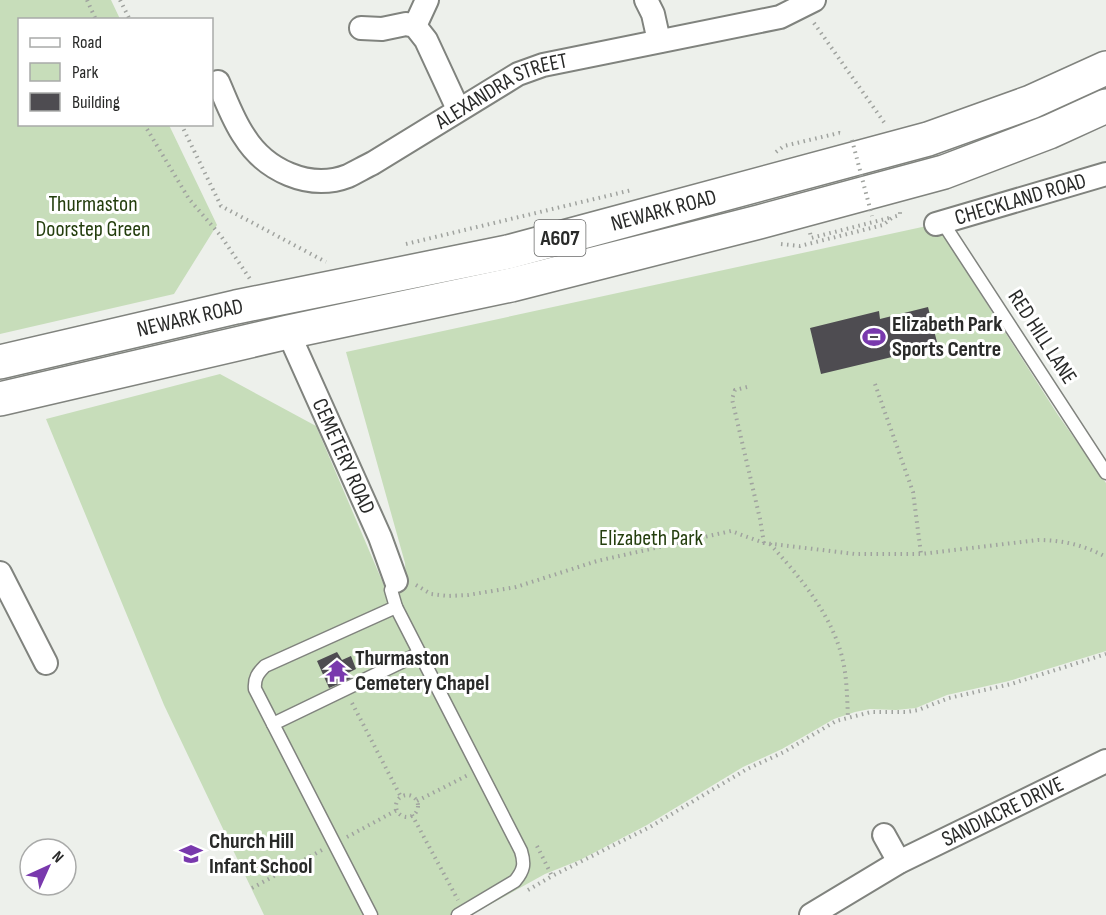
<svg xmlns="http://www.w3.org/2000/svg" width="1106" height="915" viewBox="0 0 1106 915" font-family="'Sofia Sans Condensed',sans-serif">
  <rect width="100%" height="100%" fill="#edf0eb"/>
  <g fill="#c7ddba">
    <path d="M0,0H111L120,19L20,20V124L169,125L217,225L174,294L0,334Z"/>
    <path d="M936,224L1058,415L1106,483V651L1009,681L947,695L916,708L896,710L870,709L855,712L834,719L782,749L743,767L647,825L580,860L545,874L471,915H264L164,705L46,419L220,374L316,426L389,597C407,588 406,581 405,563L346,352Z"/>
  </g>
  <g fill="#4e4c51">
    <path d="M928,307L938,346L821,374L810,328L879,311L880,319Z"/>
    <path d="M337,652L342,660L351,656L356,669L348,673L351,679L329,688L317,661Z"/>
  </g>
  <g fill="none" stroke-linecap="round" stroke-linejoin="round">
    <g stroke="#80837e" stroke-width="15">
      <g id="lane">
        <path d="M943,223L1106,473"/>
        <path d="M396,581L391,590L396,607L521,851C525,864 524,870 515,881L458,915"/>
        <path d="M273,724L420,653"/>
        <path d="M371,915L255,689C254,678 258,673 265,666L396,607"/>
      </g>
    </g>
    <g stroke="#80837e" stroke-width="26">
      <g id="street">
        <path d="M646,0L653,14L659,41"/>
        <path d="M415,26L427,0"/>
        <path d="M361,28L382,29L406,24L415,26L426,40L458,109"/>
        <path id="s1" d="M218,82C226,100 233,120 244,136C265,170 309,191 348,176C356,172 365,167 373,163L518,74L543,65L780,17L814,0"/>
        <path id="s2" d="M936,224L1106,174"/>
        <path id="s3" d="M288,332L380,537L396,581"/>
        <path d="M0,573L46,663"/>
        <path d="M884,835L899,862"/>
        <path id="s4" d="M811,915L899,862L1106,761"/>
      </g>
    </g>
    <g stroke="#80837e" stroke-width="36">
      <g id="highway">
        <path id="s5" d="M0,362L236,307L508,252L928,139L1031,102L1106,68"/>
        <path d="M0,399L288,332L511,285L759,222L944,172L1049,132L1106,106"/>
      </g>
    </g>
    <g stroke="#a0a39f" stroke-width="4" stroke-dasharray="1.5 4.5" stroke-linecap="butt">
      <path d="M87,0L96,20"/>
      <path d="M120,0L130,20"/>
      <path d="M814,23L886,125"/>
      <path d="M144,124L189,199L221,236L250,279"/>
      <path d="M181,124L221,206L326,262"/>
      <path d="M776,152L784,146L839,133L843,134"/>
      <path d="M810,233L811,238L889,218"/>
      <path d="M406,244L632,190"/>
      <path d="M781,244L800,246L883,225L893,217L900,215V210"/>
      <path d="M875,384L913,492L921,554"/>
      <path d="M747,387L735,390L732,399L760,519L764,543"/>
      <path d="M770,544C800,577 833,616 843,661C847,679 847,698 848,717"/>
      <path d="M416,585L431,594L448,596L468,595L516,587L597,561L731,531L764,543L855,554H921L1038,540C1062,540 1084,545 1106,557"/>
      <path d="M352,703L401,797"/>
      <circle cx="407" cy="806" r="11"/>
      <path d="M417,801L468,775"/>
      <path d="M412,815L458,900"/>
      <path d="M347,837L397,810"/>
      <path d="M537,846L552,876L650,827L747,769L784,752L836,721L871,712H906L918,710L949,698L1011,684L1106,654"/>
      <path d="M252,888L322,850"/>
      <path d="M528,890L552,876"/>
    </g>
    <use href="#lane" stroke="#fff" stroke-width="12"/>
    <use href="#street" stroke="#fff" stroke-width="22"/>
    <use href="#highway" stroke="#fff" stroke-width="33"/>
    <path stroke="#a0a39f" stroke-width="4" stroke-dasharray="1.5 4.5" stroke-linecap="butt" d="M852,140L872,216"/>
  </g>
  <defs>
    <g id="stadium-bare" transform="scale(1.8)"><path d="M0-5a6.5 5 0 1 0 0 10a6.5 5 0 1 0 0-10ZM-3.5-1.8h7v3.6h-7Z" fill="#7939ad" stroke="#fff" stroke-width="2.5" paint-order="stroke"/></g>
    <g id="temple-bare" transform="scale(1.8)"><path d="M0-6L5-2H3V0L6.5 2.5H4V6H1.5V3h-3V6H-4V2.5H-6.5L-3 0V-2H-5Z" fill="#7939ad" stroke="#fff" stroke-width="2.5" paint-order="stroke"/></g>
    <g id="school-bare" transform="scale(1.8)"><path d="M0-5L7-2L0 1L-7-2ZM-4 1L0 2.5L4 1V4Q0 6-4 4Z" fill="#7939ad" stroke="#fff" stroke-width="2.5" paint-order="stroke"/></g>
  </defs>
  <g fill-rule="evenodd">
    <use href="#stadium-bare" x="874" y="337"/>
    <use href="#temple-bare" x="337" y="671"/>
    <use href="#school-bare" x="191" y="854"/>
  </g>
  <g text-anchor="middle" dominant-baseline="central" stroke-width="6" stroke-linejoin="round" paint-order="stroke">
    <rect fill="#fff" stroke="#696a69" stroke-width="1.5" x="534.5" y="220" width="51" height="36" rx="4.5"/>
    <g font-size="21" font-weight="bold" fill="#292a29">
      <text x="560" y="238">A607</text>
    </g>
    <g font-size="22" fill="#292a29" stroke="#fff">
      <text stroke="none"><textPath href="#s1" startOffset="357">ALEXANDRA STREET</textPath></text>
      <text stroke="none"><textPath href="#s2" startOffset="88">CHECKLAND ROAD</textPath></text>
      <text stroke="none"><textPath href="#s5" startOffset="681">NEWARK ROAD</textPath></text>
      <text stroke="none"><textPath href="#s5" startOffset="195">NEWARK ROAD</textPath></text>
      <text transform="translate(1042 337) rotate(57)">RED HILL LANE</text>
      <text stroke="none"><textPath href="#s3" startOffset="136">CEMETERY ROAD</textPath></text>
      <text stroke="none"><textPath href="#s4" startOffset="218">SANDIACRE DRIVE</textPath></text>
    </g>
    <g font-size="22" fill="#243e0e" stroke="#fff">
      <text x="93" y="204">Thurmaston<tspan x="93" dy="25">Doorstep Green</tspan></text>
      <text x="651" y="538">Elizabeth Park</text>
    </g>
    <g font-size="22" font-weight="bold" fill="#292a29" stroke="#fff" text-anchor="start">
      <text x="892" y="324">Elizabeth Park<tspan x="892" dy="25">Sports Centre</tspan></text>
      <text x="355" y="658">Thurmaston<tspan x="355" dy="25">Cemetery Chapel</tspan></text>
      <text x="209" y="841">Church Hill<tspan x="209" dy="25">Infant School</tspan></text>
    </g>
  </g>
  <rect x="18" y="18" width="195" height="108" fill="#ffffff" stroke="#a9aaa9" stroke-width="1.5"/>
  <rect x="30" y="38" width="30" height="9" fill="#ffffff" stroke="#a9aaa9" stroke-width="1.5"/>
  <text x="72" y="48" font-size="18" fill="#292a29">Road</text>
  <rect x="30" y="63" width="30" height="18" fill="#c7ddba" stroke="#a9aaa9" stroke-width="1.5"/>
  <text x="72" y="78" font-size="18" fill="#292a29">Park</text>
  <rect x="30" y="93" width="30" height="18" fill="#4e4c51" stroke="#a9aaa9" stroke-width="1.5"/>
  <text x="72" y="108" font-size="18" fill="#292a29">Building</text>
  <g transform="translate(48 867) rotate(45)"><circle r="28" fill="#ffffff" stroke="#a9aaa9" stroke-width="1.5"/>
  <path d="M0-4.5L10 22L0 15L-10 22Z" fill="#7939ad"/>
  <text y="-9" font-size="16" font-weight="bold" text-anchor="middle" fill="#292a29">N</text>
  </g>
</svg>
